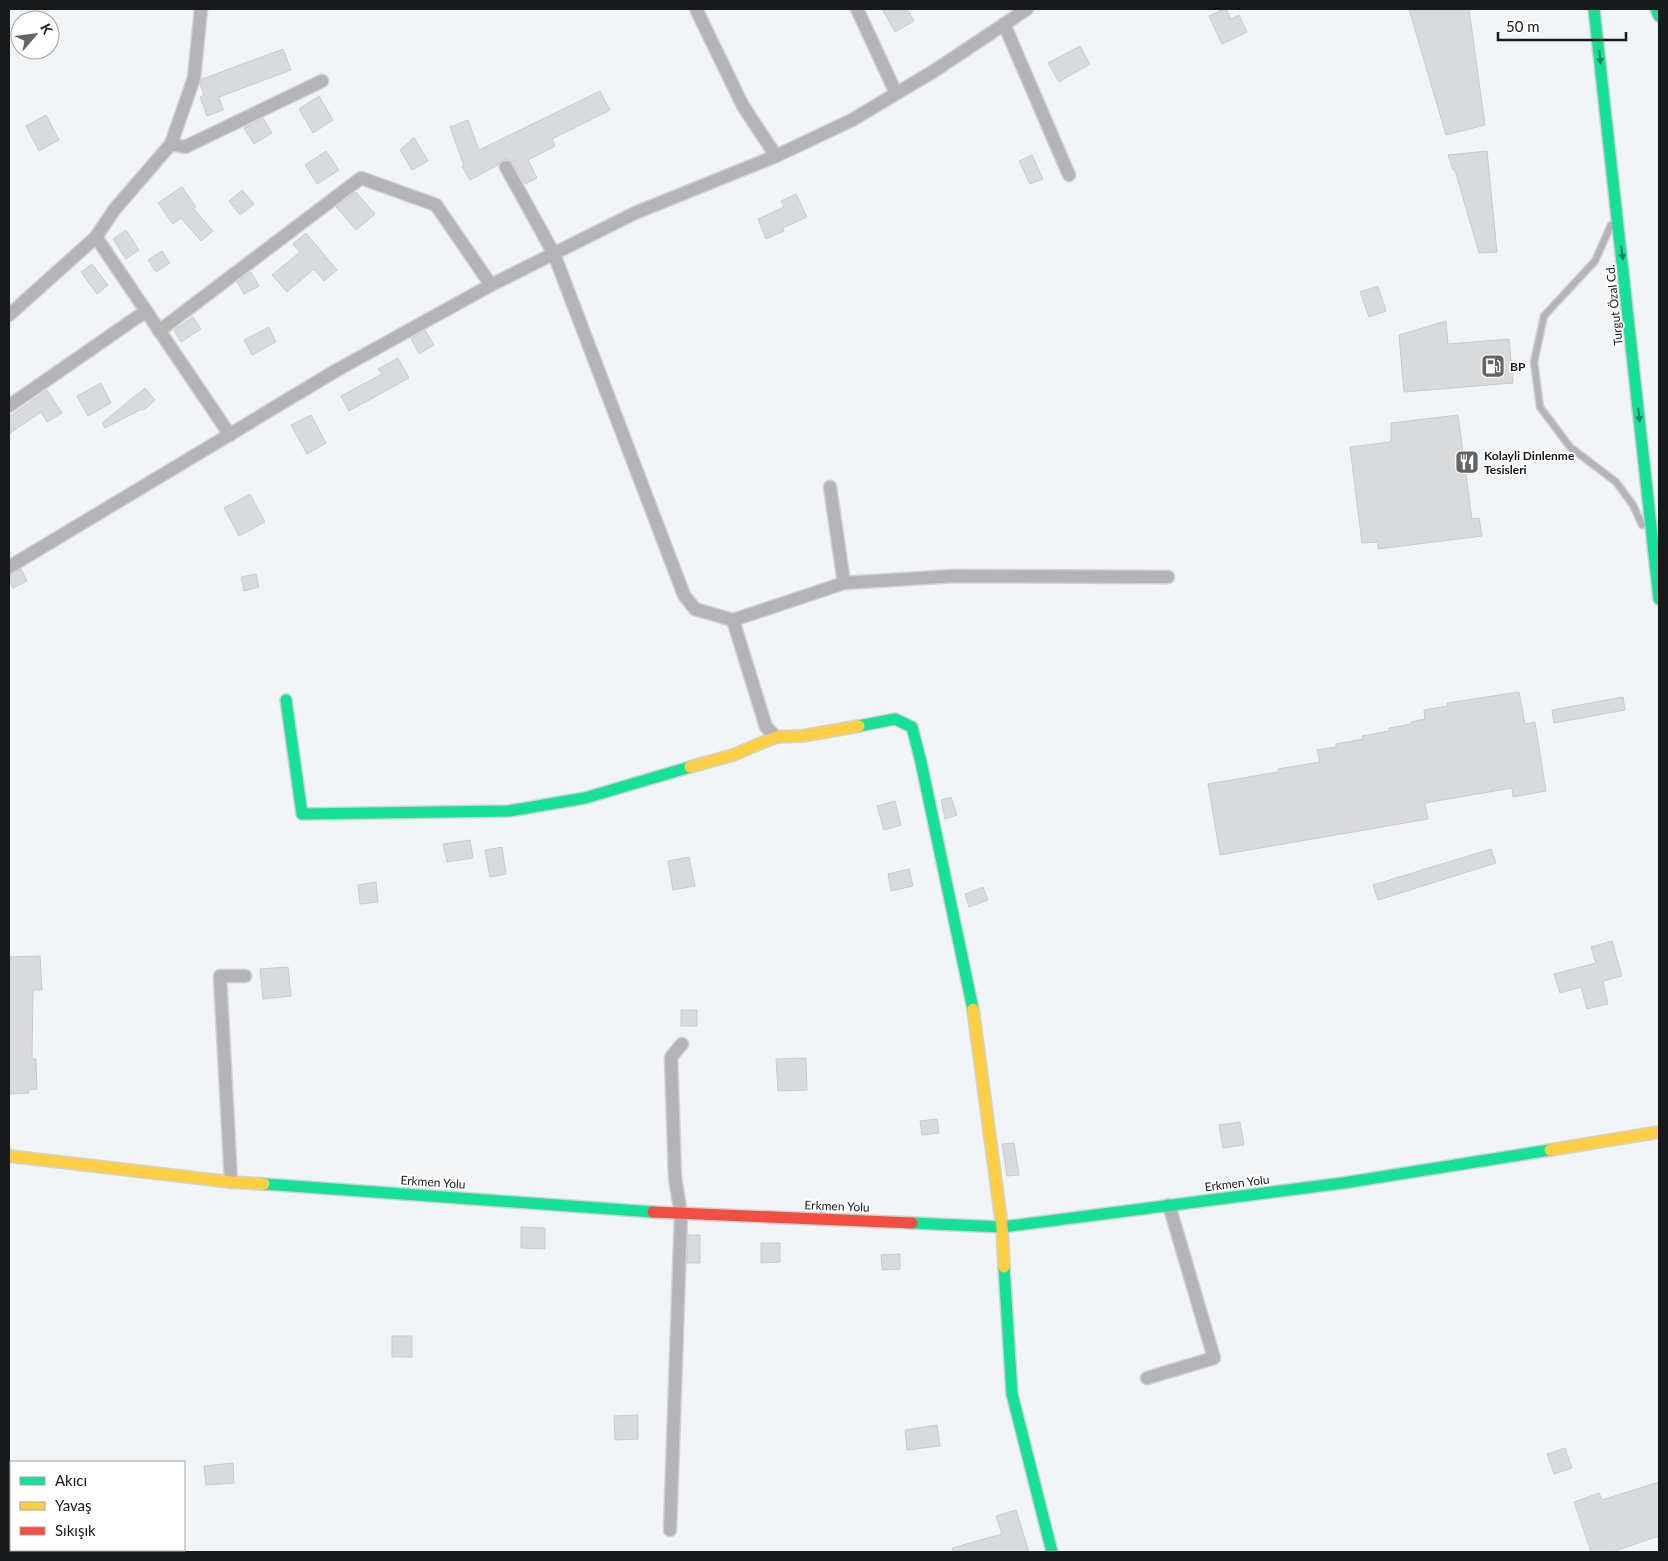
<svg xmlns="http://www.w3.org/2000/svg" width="1668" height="1561" viewBox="0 0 1668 1561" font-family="Lato,sans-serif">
  <rect width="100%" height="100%" fill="#f2f5f7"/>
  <g fill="#d9dadb" stroke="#c9cacb">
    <path d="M882,9H907L914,21L895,32Z"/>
    <path d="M1224,9H1226L1231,19L1239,15L1247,32L1222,44L1209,16Z"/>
    <path d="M1409,9H1469L1485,125L1446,135Z"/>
    <path d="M1080,46L1090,64L1059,82L1048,63Z"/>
    <path d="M283,49L291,70L219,97L223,110L207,116L200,97L204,95L200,84L202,79Z"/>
    <path d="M600,91L610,110L552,139L555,146L528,160L537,178L525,184L513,163L506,159L502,160L498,165L470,180L462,166H464L450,127L468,120L479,150Z"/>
    <path d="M319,96L333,120L313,133L299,109Z"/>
    <path d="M46,115L59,140L39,151L26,126Z"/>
    <path d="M263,118L272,133L254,144L244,128Z"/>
    <path d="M414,137L428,161L412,170L400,150Z"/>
    <path d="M326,151L339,170L317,184L305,165Z"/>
    <path d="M1487,151L1497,252L1479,253L1455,170H1453L1448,155Z"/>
    <path d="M1032,155L1043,179L1030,184L1019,161Z"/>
    <path d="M182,187L196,207L194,209L213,231L201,241L181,218L173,224L158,203Z"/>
    <path d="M242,190L254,204L240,215L229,201Z"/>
    <path d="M356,192L375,214L356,230L336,207Z"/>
    <path d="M796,194L807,217L783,228L784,231L766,239L758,219L784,207L781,201Z"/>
    <path d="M126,230L139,250L126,259L113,239Z"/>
    <path d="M306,233L337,270L324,281L314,269L287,292L272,275L300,252L293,244Z"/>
    <path d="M162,251L170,263L156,272L148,260Z"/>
    <path d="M92,264L108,285L97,294L81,272Z"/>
    <path d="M251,272L259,286L244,294L237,282Z"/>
    <path d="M1378,286L1386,311L1369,317L1360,292Z"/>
    <path d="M193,317L201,329L181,342L174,330Z"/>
    <path d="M1446,321L1448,344L1509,339L1513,383L1404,392L1399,335Z"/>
    <path d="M269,327L276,342L252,355L244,340Z"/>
    <path d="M425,330L434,345L419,354L411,339Z"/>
    <path d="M398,358L409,378L349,411L341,396L382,374L378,369Z"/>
    <path d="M101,383L111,403L88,416L77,396Z"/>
    <path d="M145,388L155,400L144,410L142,409L105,428L102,423Z"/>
    <path d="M47,390L62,413L47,422L41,412L9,434V417Z"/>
    <path d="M311,415L326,443L307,454L291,425Z"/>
    <path d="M1458,415L1472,519L1479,518L1482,536L1378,549V542L1362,543L1350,447L1391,442V423Z"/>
    <path d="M250,494L265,522L239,536L224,508Z"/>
    <path d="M21,569L27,581L13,588L9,580V575Z"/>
    <path d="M256,574L259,587L244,591L241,577Z"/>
    <path d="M1519,692L1525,724L1535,722L1546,791L1513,797L1512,788L1425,803L1428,819L1220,855L1208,784L1278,772V769L1320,762L1317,750L1336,747V744L1363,739L1362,736L1389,731V728L1411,724V722L1425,719L1424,710L1448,706L1447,703Z"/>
    <path d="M1623,697L1625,710L1554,723L1552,710Z"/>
    <path d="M951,797L957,815L945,819L941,800Z"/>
    <path d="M895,801L901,825L884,830L877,806Z"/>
    <path d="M470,840L473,858L447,862L443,844Z"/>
    <path d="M502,847L506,874L490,877L485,850Z"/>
    <path d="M1491,849L1496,863L1378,900L1373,885Z"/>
    <path d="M689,857L695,886L673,890L668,861Z"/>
    <path d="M909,869L913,886L891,891L888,874Z"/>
    <path d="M376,882L378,902L360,904L358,885Z"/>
    <path d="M983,887L988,900L969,907L965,894Z"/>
    <path d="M1612,941L1622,976L1603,981L1608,1004L1587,1009L1581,987L1560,993L1554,974L1596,963L1591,947Z"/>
    <path d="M40,956L42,990H33L32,1059H36L37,1089L28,1090L29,1093L9,1094V957Z"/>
    <path d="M288,967L291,996L263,999L260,969Z"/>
    <rect x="681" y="1010" width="16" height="16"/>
    <path d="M806,1058L807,1090L778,1091L776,1059Z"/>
    <path d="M937,1119L939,1133L922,1135L920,1121Z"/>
    <path d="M1240,1122L1244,1145L1223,1148L1219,1125Z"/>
    <path d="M1014,1143L1019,1175L1007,1176L1002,1144Z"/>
    <path d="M521,1227L545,1228V1249L521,1248Z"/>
    <path d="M688,1235H700V1263H687Z"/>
    <path d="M761,1243H780V1262L761,1263Z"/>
    <path d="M900,1254V1269L882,1270L881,1255Z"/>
    <rect x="392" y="1336" width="20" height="21"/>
    <path d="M638,1415V1439L615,1440L614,1416Z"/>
    <path d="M937,1425L940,1446L907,1450L905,1430Z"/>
    <path d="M1565,1448L1572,1468L1554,1474L1547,1454Z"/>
    <path d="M233,1463L234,1483L206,1485L204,1466Z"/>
    <path d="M1659,1482V1536L1612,1552H1591L1574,1502L1599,1493L1602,1500Z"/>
    <path d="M1016,1510L1029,1552H953L952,1548L1002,1534L996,1516Z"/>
  </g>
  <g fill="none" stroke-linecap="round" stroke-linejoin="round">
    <g stroke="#d0d2d3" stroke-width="9">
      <path id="lane" d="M1611,225L1595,261L1544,316L1534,362L1540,407L1570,447L1616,482L1633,505L1642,525"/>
    </g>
    <g stroke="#d0d2d3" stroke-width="15">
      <g id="street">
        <path d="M696,9L743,106L776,156"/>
        <path d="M857,9L896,93"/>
        <path d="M1004,24L1069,175"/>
        <path d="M171,144L185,147L322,81"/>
        <path d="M506,167L554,254L684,595L695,609L733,620L844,583L954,576L1168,577"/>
        <path d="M96,237L230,435"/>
        <path d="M9,315L96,237L114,210L171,144L194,78L201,9"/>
        <path d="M159,331L361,178L436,205L491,285"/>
        <path d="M9,406L146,311"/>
        <path d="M830,487L844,583"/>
        <path d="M9,567L337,370L491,285L635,213L776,156L852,120L934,71L1027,9"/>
        <path d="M733,620L766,727L776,737"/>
        <path d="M231,1182L220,976H245"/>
        <path d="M1147,1378L1214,1358L1169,1205"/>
        <path d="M670,1530L681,1214L675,1178L671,1057L682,1044"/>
      </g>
    </g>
    <g stroke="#d0d2d3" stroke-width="14">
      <g id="fast">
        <path d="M1594,9L1659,599"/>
        <path d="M1656,9L1659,16"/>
        <path d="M286,700L302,814L509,811L585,798L690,767"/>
        <path d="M859,726L895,719L912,727L921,762L973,1009"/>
        <path d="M264,1184L653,1212"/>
        <path d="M912,1223L1002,1227L1343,1183L1550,1150"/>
        <path d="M1004,1267L1012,1394L1052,1552"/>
      </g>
    </g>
    <g stroke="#d0d2d3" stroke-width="14">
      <g id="slow">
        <path d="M690,767L733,755L776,737L802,736L859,726"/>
        <path d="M973,1009L1002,1227L1004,1267"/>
        <path d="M1550,1150L1659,1132"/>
        <path d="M9,1156L231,1182L264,1184"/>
      </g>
    </g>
    <g stroke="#d0d2d3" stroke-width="14">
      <path id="jam" d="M653,1212L912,1223"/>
    </g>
    <use href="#lane" stroke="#b4b4b6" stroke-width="6"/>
    <use href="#street" stroke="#b4b4b6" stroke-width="12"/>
    <use href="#fast" stroke="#16e098" stroke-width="11"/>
    <use href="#slow" stroke="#ffcf43" stroke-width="11"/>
    <use href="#jam" stroke="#f24e42" stroke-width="11"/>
  </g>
  <defs><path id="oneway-solid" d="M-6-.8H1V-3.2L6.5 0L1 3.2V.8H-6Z" transform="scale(1.25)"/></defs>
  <g fill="#16865f">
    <use href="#oneway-solid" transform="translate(1600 57) rotate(84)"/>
    <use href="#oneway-solid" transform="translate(1622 253) rotate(83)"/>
    <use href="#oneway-solid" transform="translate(1639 415) rotate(84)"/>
  </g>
  <defs>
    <g id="fuel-square" transform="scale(1.25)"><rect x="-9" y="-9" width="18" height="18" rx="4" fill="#646567" stroke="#fff"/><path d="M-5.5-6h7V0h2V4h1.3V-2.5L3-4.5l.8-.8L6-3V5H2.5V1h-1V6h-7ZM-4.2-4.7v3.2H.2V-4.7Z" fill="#fff"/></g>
    <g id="restaurant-square" transform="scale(1.25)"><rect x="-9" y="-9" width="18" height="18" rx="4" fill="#646567" stroke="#fff"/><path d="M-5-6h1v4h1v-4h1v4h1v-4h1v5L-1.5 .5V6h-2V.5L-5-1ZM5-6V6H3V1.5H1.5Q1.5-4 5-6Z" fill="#fff"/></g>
  </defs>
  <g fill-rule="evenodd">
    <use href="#fuel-square" x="1493" y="366"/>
    <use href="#restaurant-square" x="1467" y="462"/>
  </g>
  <g text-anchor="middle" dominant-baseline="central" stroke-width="4" stroke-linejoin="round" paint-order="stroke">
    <g font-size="12" fill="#17181a" stroke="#fff">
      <text transform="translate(1614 305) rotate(-96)">Turgut Özal Cd.</text>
      <text transform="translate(433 1182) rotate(4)">Erkmen Yolu</text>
      <text transform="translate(1237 1183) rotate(-7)">Erkmen Yolu</text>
      <text transform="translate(837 1206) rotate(2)">Erkmen Yolu</text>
    </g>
    <g font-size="12" font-weight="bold" fill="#17181a" stroke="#fff" text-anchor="start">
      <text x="1510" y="366">BP</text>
      <text x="1484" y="455">Kolayli Dinlenme<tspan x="1484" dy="14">Tesisleri</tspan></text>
    </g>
  </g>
  <rect width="1668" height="1561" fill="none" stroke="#17181a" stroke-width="20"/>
  <rect x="10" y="1461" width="175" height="90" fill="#ffffff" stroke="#a2a3a3"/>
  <rect x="20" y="1477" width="25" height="8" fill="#16e098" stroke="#a2a3a3"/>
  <text x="55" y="1486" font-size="15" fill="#17181a">Akıcı</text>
  <rect x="20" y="1502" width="25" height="8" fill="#ffcf43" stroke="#a2a3a3"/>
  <text x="55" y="1511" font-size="15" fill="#17181a">Yavaş</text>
  <rect x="20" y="1527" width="25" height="8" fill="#f24e42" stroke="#a2a3a3"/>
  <text x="55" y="1536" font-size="15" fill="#17181a">Sıkışık</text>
  <g transform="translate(35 35) rotate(62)"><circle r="24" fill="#ffffff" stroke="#a2a3a3"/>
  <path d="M0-4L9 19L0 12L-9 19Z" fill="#646567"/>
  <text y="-8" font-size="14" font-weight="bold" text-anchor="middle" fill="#17181a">K</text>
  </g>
  <path d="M1498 32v8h128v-8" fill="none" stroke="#17181a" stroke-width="2.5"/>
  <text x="1506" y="32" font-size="15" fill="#17181a" stroke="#ffffff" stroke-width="4" paint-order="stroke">50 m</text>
</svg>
